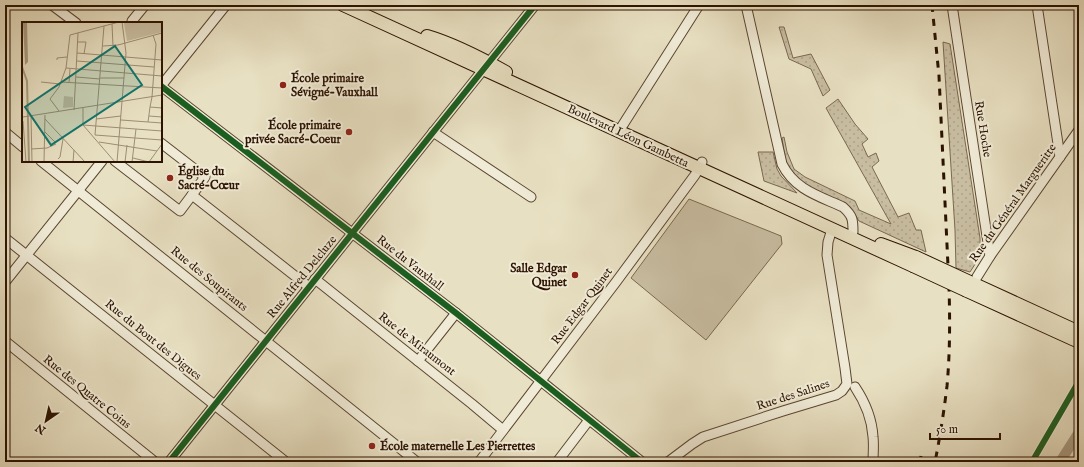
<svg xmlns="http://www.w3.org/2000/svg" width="1084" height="467" viewBox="0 0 1084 467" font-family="'IM FELL English',serif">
  <defs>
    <pattern id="grass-dots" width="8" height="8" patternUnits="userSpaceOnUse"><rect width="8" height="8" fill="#c8bda1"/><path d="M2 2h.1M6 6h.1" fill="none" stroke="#aca289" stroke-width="1.8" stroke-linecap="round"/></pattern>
  </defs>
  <rect width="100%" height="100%" fill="#e8e0c2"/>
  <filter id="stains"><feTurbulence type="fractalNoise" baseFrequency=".005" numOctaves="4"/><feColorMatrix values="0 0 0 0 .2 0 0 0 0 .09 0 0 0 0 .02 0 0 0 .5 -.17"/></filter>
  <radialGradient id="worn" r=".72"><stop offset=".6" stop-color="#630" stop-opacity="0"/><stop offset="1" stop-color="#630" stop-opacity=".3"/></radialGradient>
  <g fill="url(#grass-dots)" stroke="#7a6851">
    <path d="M779,27H784L793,58L811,54L830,90L823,96L811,69L789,59Z"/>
    <path d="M943,42L950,44L980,238V251L979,258L970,272L956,268L955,230Z"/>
    <path d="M838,99L855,124L868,139L862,144L868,157L876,153L879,161L872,167L898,217L909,213L916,230H921L926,252L859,221L855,215L847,204L802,184L786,165L782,138L784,137L787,152L794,169L805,177L855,201L859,210L891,224L826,108Z"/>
    <path d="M758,152H773L777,169L781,176L797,193L764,181Z"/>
  </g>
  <path fill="#c8bda1" stroke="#7a6851" d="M689,199L781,236L782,244L706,340L631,278Z"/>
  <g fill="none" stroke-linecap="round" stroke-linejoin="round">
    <path stroke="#a89a80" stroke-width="10" d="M1060,462L1079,432"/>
    <g stroke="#5b4631" stroke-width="11">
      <g id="minor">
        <path d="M52,5L76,23"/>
        <path d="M746,5L782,164C795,190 819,196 843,207C853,216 853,220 853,232"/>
        <path d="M952,5L990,256"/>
        <path d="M1037,5L1060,157"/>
        <path d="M132,23V21L145,5"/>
        <path d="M161,86L456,313L642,462"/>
        <path d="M161,86L226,5"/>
        <path d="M619,131L699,5"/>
        <path d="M5,132L23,147"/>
        <path d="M433,132L531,197"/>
        <path d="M161,143L205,177L192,195"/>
        <path d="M41,161L417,462"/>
        <path d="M115,161L180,211L192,195L309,287"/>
        <path d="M5,238L286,462"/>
        <path d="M315,279L472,404L503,430"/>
        <path d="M5,282L102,161"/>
        <path d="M970,288L990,256L1079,130"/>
        <path d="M5,341L155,462"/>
        <path d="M418,361L456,313"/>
        <path d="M855,387C865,402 872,419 873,437C874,445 873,454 873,462"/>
        <path d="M169,462L535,5"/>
        <path d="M479,462L616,282L695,175L702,162"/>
        <path d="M557,462L589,420"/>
        <path d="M668,462L692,444L703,437L783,411L836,395L842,391L847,384L845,368L827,255L828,242L832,229"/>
      </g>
    </g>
    <g stroke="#2c1301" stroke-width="14">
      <g id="major">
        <path d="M343,5L913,266"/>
        <path d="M427,36C454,44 481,58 506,72"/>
        <path d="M881,244L916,257"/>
        <path d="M970,282L1079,332"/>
        <path d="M967,291L1079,342"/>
      </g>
    </g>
    <use href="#minor" stroke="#f0ebd7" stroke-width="9"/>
    <use href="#major" stroke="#e8e0c2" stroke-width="12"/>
    <g stroke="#2c1301" stroke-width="3" stroke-dasharray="7 7" stroke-linecap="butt">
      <path d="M932,5L939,76L949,287C950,320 950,353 947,386C944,411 940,437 935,462"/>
      <path d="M920,462L921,456"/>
    </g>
    <g stroke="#2c1301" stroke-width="14" stroke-linecap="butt">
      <g id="major-bridge">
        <path d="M916,257L970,282"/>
        <path d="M913,266L967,291"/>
      </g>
    </g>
    <use href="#major-bridge" stroke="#e8e0c2" stroke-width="12"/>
    <g stroke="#f0ebd7" stroke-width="8">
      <g id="cycleway">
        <path d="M161,86L456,313L642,462"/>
        <path d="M169,462L535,5"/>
        <path d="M1032,462L1079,381"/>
      </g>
    </g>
    <use href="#cycleway" stroke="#1b5e20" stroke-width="6"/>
  </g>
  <g fill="#8f2418" stroke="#f0ebd7" stroke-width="1.5">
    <circle cx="283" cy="85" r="4"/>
    <circle cx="349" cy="132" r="4"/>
    <circle cx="170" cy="178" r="4"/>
    <circle cx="575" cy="275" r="4"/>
    <circle cx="372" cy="446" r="4"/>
  </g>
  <g text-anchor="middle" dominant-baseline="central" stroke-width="4" stroke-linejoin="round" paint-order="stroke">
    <g font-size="12" font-weight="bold" fill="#2c1301" stroke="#f0ebd7" text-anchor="start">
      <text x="291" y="78">École primaire<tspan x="291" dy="14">Sévigné-Vauxhall</tspan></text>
      <text x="341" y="125" text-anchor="end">École primaire<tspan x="341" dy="14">privée Sacré-Coeur</tspan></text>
      <text x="178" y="171">Église du<tspan x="178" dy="14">Sacré-Cœur</tspan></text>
      <text x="567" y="268" text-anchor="end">Salle Edgar<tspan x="567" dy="14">Quinet</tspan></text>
      <text x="380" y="446">École maternelle Les Pierrettes</text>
    </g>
    <g font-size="12" fill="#2c1301" stroke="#f0ebd7">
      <text transform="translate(983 129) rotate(81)">Rue Hoche</text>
      <text transform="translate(628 136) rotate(25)">Boulevard Léon Gambetta</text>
      <text transform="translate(1013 203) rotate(-55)">Rue du Général Margueritte</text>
      <text transform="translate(410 263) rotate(38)">Rue du Vauxhall</text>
      <text transform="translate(302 277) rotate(-51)">Rue Alfred Delcluze</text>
      <text transform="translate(209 279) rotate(39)">Rue des Soupirants</text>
      <text transform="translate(582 306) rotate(-53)">Rue Edgar Quinet</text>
      <text transform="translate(153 340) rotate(39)">Rue du Bout des Digues</text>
      <text transform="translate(417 344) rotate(38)">Rue de Miraumont</text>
      <text transform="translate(87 392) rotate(39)">Rue des Quatre Coins</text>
      <text transform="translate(793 395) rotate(-18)">Rue des Salines</text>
    </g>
  </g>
  <g transform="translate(22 22)">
    <rect width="140" height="140" fill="#e8e0c2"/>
    <path d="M140,0V10L105,19L102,1Z" fill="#c8bda1"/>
    <path d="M42,74L51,75V85L41,86Z" fill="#c8bda1"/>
    <path d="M1,0H5L6,40L3,43Z" fill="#a89a80"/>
    <path fill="none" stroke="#a89a80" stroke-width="2" d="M0,45L5,59L7,140"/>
    <path fill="none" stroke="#9d8e75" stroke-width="1" d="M90,2L91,24M55,20H64L62,32M81,24L96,23L140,11M55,31L140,38M35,38V36L45,35M55,39L132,45M44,46L140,54M0,53V94M54,55L78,57M78,56H102M19,60L38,62M39,60L140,66M47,61L48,47M130,75L134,22L131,13M130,75L128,85L140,86M61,86V103L93,140M52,88L56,11M37,89L28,77L37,65L44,46L48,13L97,0M127,94L140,95M1,95L140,73M9,95L10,140M23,97L63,140M74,97L99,94M99,98L140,101M1,99L4,140M126,100L128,85M61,103L140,109M23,110L34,121M73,113L82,4M73,113L140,118M77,120L135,129M9,127L25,126L34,122M111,136L127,140M36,137L38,135L41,117M22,140L23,93M51,140L52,128M95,140L104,31L100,0M103,140L105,123M110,140L114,107M127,140L140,122"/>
    <path fill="#0f766e" fill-opacity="0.15" stroke="#0f766e" stroke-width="2" d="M93,24L120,63L29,123L3,85Z"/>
    <rect width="140" height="140" fill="none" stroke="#2c1301" stroke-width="2"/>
  </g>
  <rect width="1084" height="467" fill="none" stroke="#e8e0c2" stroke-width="20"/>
  <rect x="6" y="6" width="1072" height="455" fill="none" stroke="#2c1301" stroke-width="2"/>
  <rect x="10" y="10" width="1064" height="447" fill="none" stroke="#2c1301"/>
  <g transform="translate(46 421) rotate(214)" stroke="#f0ebd7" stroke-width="3" paint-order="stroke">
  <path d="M0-3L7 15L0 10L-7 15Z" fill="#2c1301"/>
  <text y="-6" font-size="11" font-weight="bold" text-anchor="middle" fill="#2c1301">N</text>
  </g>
  <path d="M930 433v6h70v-6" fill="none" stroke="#2c1301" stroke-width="2"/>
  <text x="936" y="433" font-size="12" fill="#2c1301" stroke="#f0ebd7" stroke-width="3" paint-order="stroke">50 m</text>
  <rect width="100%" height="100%" filter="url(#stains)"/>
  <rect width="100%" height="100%" fill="url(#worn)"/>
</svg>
